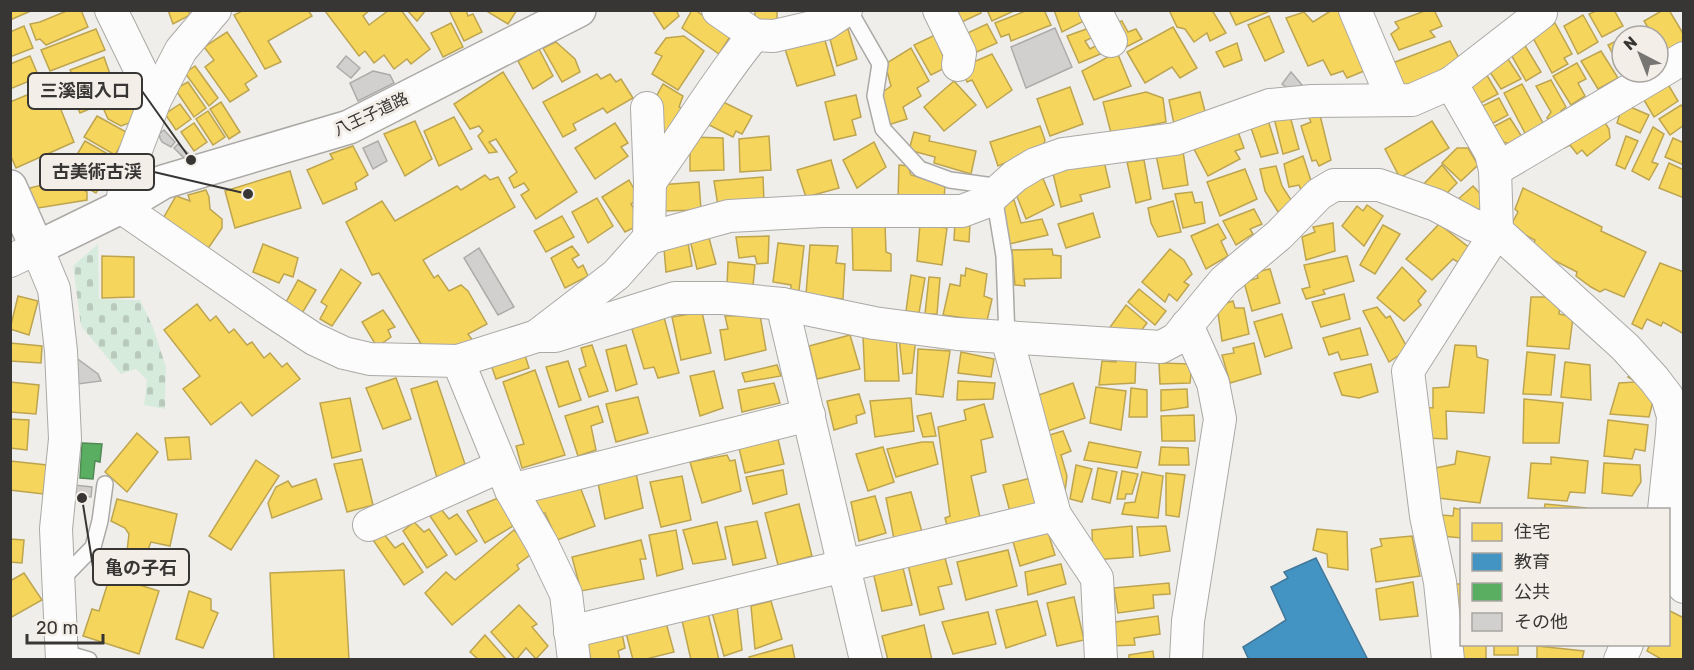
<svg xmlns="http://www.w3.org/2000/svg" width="1694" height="670" viewBox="0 0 1694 670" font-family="Rubik,'Noto Sans JP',sans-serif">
  <defs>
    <pattern id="cemetery-stones" width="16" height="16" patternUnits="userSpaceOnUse" patternTransform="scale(1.5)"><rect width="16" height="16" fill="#d7ebdc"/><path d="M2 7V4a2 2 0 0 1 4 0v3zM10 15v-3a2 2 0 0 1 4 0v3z" fill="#b9cabd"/></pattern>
  </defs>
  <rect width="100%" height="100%" fill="#f0eeeb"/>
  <path fill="url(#cemetery-stones)" d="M98,244L99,299L140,300L153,327L166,367L165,409L144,405L147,380L136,369L121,374L81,326L73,266Z"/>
  <g fill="#f6d55c" stroke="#bda550" stroke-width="1.5">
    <path d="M10,10H33L10,20Z"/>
    <path d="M69,10H81L88,27L46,45L40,39L36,40L30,24L40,22Z"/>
    <path d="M168,10H188L190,15L173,24Z"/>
    <path d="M244,10H308L312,16L268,41L281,62L265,69L234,15Z"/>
    <path d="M370,10L363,16L369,25L389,10H401L430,49L411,64L407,59L394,69L384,55L374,63L365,51L359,56L325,11Z"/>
    <path d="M407,10H426L417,21Z"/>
    <path d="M449,10H466L468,16L473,14L482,32L464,41Z"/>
    <path d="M489,10H517L508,24L488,12Z"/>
    <path d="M652,10H676L679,16L664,29Z"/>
    <path d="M692,10H695L731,35L719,54L682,28Z"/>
    <rect x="755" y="10" width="22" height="15"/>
    <path d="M948,10H980L981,13L953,26Z"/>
    <path d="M987,10H1016L992,21Z"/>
    <path d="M1028,10H1044L1051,25L1011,41L1009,34L1001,37L995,23Z"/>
    <path d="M1054,10H1080L1084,21L1062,32Z"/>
    <path d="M1169,10H1212L1226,33L1210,41L1207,33L1194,42L1185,29L1177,27Z"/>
    <path d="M1229,10H1268V12L1236,25Z"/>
    <path d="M1332,10H1338L1364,71L1347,78L1343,71L1331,75L1323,60L1308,66L1286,18L1304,12L1313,22Z"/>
    <path d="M1427,10H1434L1442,26L1430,31L1435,37L1399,50L1391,34L1399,28L1395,22Z"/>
    <path d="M1598,10H1614L1623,26L1602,37L1589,14Z"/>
    <path d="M1663,10H1669L1684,35V43L1664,54L1658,44V36H1653L1644,21Z"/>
    <path d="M1583,15L1598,42L1578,54L1564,26Z"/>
    <path d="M1269,16L1284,52L1265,61L1248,25Z"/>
    <path d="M1122,21L1128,32L1136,29L1142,39L1126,47L1115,23Z"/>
    <path d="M451,23L463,47L443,57L431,33Z"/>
    <path d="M1555,23L1572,54L1564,58L1568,64L1552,73L1532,36Z"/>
    <path d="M987,24L997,43L970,55L961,36Z"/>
    <path d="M24,26L33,48L10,57V32Z"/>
    <path d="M1092,27L1097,35L1085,41L1090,49L1101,43L1105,52L1079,63L1067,36Z"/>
    <path d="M1173,27L1197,68L1180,78L1172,67L1145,83L1127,52Z"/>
    <path d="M96,29L105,50L50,71L41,50Z"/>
    <path d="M848,29L857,59L837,66L829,35Z"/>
    <path d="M227,32L257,76L245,84L249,90L230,102L205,67L214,60L204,47Z"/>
    <path d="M935,35L947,67L931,75L914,45Z"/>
    <path d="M684,36L704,51L678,90L652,74L662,56L655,53L666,38Z"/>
    <path d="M824,37L835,75L797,86L784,46Z"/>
    <path d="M1622,38V71L1608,45Z"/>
    <path d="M1450,41L1462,64L1412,88L1398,82L1390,64Z"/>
    <path d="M556,42L575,59L580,72L562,82L543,48Z"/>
    <path d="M1237,43L1242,60L1224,67L1216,52Z"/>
    <path d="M1524,44L1541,72L1526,81L1509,51Z"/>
    <path d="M911,48L929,81L917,88L921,96L903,107L907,119L888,125L880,94L891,86L885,64Z"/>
    <path d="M539,49L553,76L533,89L518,61Z"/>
    <path d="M1601,51L1618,78L1598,89L1581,61Z"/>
    <path d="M1117,52L1131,86L1094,100L1082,71Z"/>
    <path d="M992,54L1012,90L987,108L972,80L967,82L962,67Z"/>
    <path d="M30,56L39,77L10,89V64Z"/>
    <path d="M104,57L118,97L80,113L74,99L82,95L70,70Z"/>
    <path d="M1508,59L1521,79L1501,89L1488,69Z"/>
    <path d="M1577,63L1586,79L1578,83L1585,96L1571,105L1553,76Z"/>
    <path d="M195,66L218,98L209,106L185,73Z"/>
    <path d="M503,72L577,192L536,219L521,195L529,190L524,183L514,188L509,178L517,172L496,139L489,142L497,152L489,153L478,136L483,131L479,126L470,129L454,104Z"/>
    <path d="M1485,72L1498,94L1475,106L1463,85Z"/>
    <path d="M597,74L601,79L610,74L616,82L621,79L633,98L607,113L603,108L573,124L576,130L563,137L543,102Z"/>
    <path d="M1551,80L1566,107L1561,111L1565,119L1554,126L1547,118L1551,112L1536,86Z"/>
    <path d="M954,81L976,105L944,131L924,107Z"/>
    <path d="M1666,81L1678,101L1654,117L1641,95Z"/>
    <path d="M188,82L206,108L194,117L175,89Z"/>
    <path d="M663,84L683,96L679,107L688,112L671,141L653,130L656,97Z"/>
    <path d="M1522,84L1544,125L1526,135L1504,93Z"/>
    <path d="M51,85L74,142L16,168L10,154V102Z"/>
    <path d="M1070,87L1083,124L1050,136L1037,99Z"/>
    <path d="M1146,92L1163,98L1166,122L1111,133L1103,102Z"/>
    <path d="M1200,92L1206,115L1174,124L1169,100Z"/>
    <path d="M856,95L861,117L852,120L856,135L834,140L825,102Z"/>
    <path d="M1499,98L1508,115L1486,127L1476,109Z"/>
    <path d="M719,100L752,116L742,134L736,131L733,137L709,125Z"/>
    <path d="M134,101L139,112L132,122L121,126L108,119L104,110Z"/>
    <path d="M221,102L240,132L229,139L210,109Z"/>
    <path d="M180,104L191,119L176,130L165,114Z"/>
    <path d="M1623,104L1649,115L1640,133L1617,123Z"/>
    <path d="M1681,105L1684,109V125L1670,135L1659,119Z"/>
    <path d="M208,111L225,137L213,145L196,119Z"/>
    <path d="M1319,111L1331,160L1319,166L1316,160L1312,161L1301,126L1311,122L1307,113Z"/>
    <path d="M1600,115L1609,129L1610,138L1587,156L1582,150L1577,154L1570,145L1564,148L1560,141Z"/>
    <path d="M97,116L128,133L115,155L84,137Z"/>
    <path d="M1290,116L1299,149L1283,154L1274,118Z"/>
    <path d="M454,117L472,149L439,166L424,131Z"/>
    <path d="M1510,118L1522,137L1511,144L1490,139L1487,130Z"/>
    <path d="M1268,120L1278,153L1261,157L1250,125Z"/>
    <path d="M415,121L432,159L405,176L384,134Z"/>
    <path d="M1432,121L1449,148L1400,178L1385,149Z"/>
    <path d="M194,123L207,142L194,151L181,132Z"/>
    <path d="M615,123L628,143L621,147L628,156L595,179L575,148Z"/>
    <path d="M1040,126L1045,140L1043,147L998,166L990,142Z"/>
    <path d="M1653,127L1664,134L1652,162L1658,164L1649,180L1632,171Z"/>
    <path d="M1237,129L1244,148L1235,151L1240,159L1208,176L1194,149Z"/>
    <path d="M914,132L930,136L929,141L976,151L971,174L934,163L935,157L909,150Z"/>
    <path d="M769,136L771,170L740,172L739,139Z"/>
    <path d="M1626,136L1638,141L1625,169L1616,165Z"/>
    <path d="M690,137L723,138L724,170L690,171Z"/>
    <path d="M1673,138L1684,143V165L1665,157Z"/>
    <path d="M85,141L115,158L105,175L75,158Z"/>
    <path d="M874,142L886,167L857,188L843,160Z"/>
    <path d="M353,146L368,175L355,183L357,189L323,204L307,170L333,159L330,154Z"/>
    <path d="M1457,148H1468L1478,165L1461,181L1442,163Z"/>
    <path d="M1183,151L1188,185L1163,189L1156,155Z"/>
    <path d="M1303,156L1313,187L1301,190L1299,185L1289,187L1284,164Z"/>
    <path d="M1103,157L1110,187L1080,195L1082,201L1061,207L1052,169Z"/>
    <path d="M831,160L839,188L806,197L797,170Z"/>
    <path d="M1144,160L1151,199L1136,203L1127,162Z"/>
    <path d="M1669,163L1684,170V198L1659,188Z"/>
    <path d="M899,165L908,166L911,175L945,185L944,201L898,199Z"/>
    <path d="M1442,165L1457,183L1440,200L1421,187Z"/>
    <path d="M80,166L104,179L96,193L72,180Z"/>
    <path d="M1276,166L1282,186L1293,203L1278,212L1265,191L1260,169Z"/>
    <path d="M1245,169L1257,199L1220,216L1207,182Z"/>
    <path d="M290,171L301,208L235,228L225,191Z"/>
    <path d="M485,175L490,180L498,177L515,207L423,260L434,278L438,275L449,291L461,285L468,291L487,324L468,334L473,341L458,347H424L421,344L379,273L372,275L346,222L382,201L395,221L457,186L461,190Z"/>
    <path d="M1042,176L1054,205L1026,219L1016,194Z"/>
    <path d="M763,177L764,202L718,206L714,181Z"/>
    <path d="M67,179L87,192V200L38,208L19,196L17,191Z"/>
    <path d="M629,180L639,198L631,204L638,216L637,226L625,232L602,197Z"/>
    <path d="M699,182L701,210L661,211L658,185Z"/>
    <path d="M1473,186L1486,200L1477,212L1456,201Z"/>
    <path d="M1523,188L1602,227L1601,231L1646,252L1624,297L1605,289L1600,292L1591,287L1576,276L1577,272L1532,249L1535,240L1510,227L1518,212L1515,209Z"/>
    <path d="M206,190L209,197L210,209L222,219V228L205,253L161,222L176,196L190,201L188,195Z"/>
    <path d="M1192,192L1195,203L1202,202L1205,223L1183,228L1175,194Z"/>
    <path d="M597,198L613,226L588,243L572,212Z"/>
    <path d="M1014,200L1021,223L1042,219L1048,235L1009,244L1000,204Z"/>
    <path d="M1173,201L1181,232L1158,237L1151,223L1148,208Z"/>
    <path d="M1367,205L1383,216L1364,246L1342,226L1357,206L1363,211Z"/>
    <path d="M1254,209L1262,224L1250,229L1253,234L1236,245L1223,221Z"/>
    <path d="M1093,213L1100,237L1066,248L1058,224Z"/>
    <path d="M562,216L574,237L546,252L534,231Z"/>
    <path d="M955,222L970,224L969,242L954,240Z"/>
    <path d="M1333,223L1335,251L1306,260L1302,237L1315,232L1313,227Z"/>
    <path d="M852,224H885L886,252L891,254V271L853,270Z"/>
    <path d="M920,224L947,228L942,265L917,261Z"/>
    <path d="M1218,224L1226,238L1221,241L1228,256L1206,269L1191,236Z"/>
    <path d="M1439,224L1471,249L1461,264L1453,259L1432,280L1406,259Z"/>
    <path d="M1383,225L1400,234L1375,274L1360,265Z"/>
    <path d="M708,234L716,264L697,269L690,240Z"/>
    <path d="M769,236L768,263L757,264L755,256L739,258L736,237Z"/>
    <path d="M688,243L692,266L666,272L664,249Z"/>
    <path d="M778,243L804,246L798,299L791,296V285L773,282Z"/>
    <path d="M263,244L298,258L293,277L284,274L279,283L253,272Z"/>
    <path d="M810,245L838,246L836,263L845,264L843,299L806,294Z"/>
    <path d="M572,246L579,255L572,259L578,268L583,265L588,276L565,288L551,258Z"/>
    <path d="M1052,249L1053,255L1061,256V278L1024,279L1025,286L1015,285L1012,250Z"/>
    <path d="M1170,249L1184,260L1192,274L1184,282L1189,285L1177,301L1169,294L1165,302L1142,282Z"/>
    <path d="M102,256L134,257V297L102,298Z"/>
    <path d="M1347,256L1354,281L1323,290L1325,294L1306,299L1302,289L1310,287L1304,265Z"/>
    <path d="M728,262L755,265L753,286H727Z"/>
    <path d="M1660,263L1684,272V334L1663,322L1661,326L1647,319L1642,329L1632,324Z"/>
    <path d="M1402,267L1426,291L1418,301L1421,305L1404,321L1377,298Z"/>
    <path d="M966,268L987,274L984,296L992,299L987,321L943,315L950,284L960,286L961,275L965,276Z"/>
    <path d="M341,269L361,283L332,326L320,319L327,306L321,302Z"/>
    <path d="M1270,269L1280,303L1252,311L1244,282L1258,278L1256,272Z"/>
    <path d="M911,275L925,278L919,313L906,311Z"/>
    <path d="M929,277L940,278L937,314H925Z"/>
    <path d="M298,280L316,290L301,315L285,304Z"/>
    <path d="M1139,289L1166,311L1155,325L1128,302Z"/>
    <path d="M1344,294L1350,319L1321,327L1312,302Z"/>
    <path d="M18,296L38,301L29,335L10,329Z"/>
    <path d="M1531,297H1552L1560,304L1559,314L1573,317L1569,349L1527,346Z"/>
    <path d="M1233,301L1235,308H1244L1249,334L1222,341L1217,306Z"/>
    <path d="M197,304L210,321L216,316L229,333L234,329L247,345L252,342L264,358L270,353L282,367L287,363L300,379L252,416L241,402L211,425L183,389L200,376L164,330Z"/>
    <path d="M1126,305L1147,323L1136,337L1124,329L1116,335L1108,330Z"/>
    <path d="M1377,307L1386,318L1390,316L1408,349L1389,362L1363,311Z"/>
    <path d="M383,310L395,327L388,330L391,337L377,347L362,322Z"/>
    <path d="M702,312L711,353L681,360L672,317Z"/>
    <path d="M1282,314L1292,348L1265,357L1254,322Z"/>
    <path d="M760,315L766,350L725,360L720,330L728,329L725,316Z"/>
    <path d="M664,317L679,373L658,378L654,367L644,369L631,326Z"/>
    <path d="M1360,328L1368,355L1341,360L1338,352L1329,355L1323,338Z"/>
    <path d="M850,335L860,369L817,379L809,346Z"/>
    <path d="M896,335L899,381H865L863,336Z"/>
    <path d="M916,337L912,373L903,374L899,338Z"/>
    <path d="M10,343L42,346L41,363L10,361Z"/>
    <path d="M1254,343L1261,374L1230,383L1222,355L1234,353L1233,348Z"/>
    <path d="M592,345L608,391L589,397L579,369L586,366L581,348Z"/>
    <path d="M626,345L637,384L616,391L606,350Z"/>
    <path d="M1455,345L1476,346L1477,357L1488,360L1484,413L1446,411L1447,439L1426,438L1423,407L1433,408V388L1449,387Z"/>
    <path d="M918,349L950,351L943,397L916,394Z"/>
    <path d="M524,352L529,368L496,379L490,362Z"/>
    <path d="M961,352L994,359L991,377L958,373Z"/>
    <path d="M1527,352L1555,355L1551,395L1523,394Z"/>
    <path d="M1116,355L1136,357L1135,383L1099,385L1102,361L1116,362Z"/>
    <path d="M568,361L581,400L559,407L546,367Z"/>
    <path d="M1565,362L1590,365L1591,400L1561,397Z"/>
    <path d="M1159,363L1192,364L1190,383L1160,384Z"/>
    <path d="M1371,364L1378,392L1359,398L1342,395L1334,373Z"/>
    <path d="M777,365L781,376L745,382L742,373Z"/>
    <path d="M535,370L565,455L522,468L516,446L524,444L503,382Z"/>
    <path d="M714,371L723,408L700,416L690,376Z"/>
    <path d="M1634,374L1653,401L1649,417L1610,414L1619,383L1636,382L1628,377Z"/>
    <path d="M396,378L411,419L383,429L366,388Z"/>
    <path d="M437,381L465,464L437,478L411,389Z"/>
    <path d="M958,381L995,383L993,399L957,400Z"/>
    <path d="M10,382L39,385L36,414L10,412Z"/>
    <path d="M774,383L780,403L742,412L738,390Z"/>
    <path d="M1073,383L1085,418L1045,432L1036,396Z"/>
    <path d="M1096,387L1126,391L1121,430L1090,423Z"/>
    <path d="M1131,388L1147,390V417H1129Z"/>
    <path d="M1187,389L1188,407L1161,411V390Z"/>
    <path d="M859,394L865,413L856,416L857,423L834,430L827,401Z"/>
    <path d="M638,397L648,433L616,442L606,404Z"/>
    <path d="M350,398L361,451L332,458L320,403Z"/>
    <path d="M911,398L914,431L875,437L870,401Z"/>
    <path d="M1524,399L1563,403L1559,443H1523Z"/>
    <path d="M984,404L993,437L981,440L986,472L971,476L981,522L949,533L945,518L950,516L938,427L966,420L964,410Z"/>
    <path d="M598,406L603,422L591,426L596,450L578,456L565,416Z"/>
    <path d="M931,413L936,436L923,437L917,416Z"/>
    <path d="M1194,415L1195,441H1162L1161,416Z"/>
    <path d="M10,419L29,420L27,450L10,448Z"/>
    <path d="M1608,420L1648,425L1645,451L1635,449L1632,459L1604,456Z"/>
    <path d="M1063,431L1071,451L1061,455L1067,476L1065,491L1059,492L1043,437Z"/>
    <path d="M137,433L158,452L127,492L105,472Z"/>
    <path d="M189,437L191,459L168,460L165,438Z"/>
    <path d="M778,439L784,464L745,473L739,448Z"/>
    <path d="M922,442H933L938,464L896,477L887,449Z"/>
    <path d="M1089,442L1141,452L1137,468L1084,460Z"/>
    <path d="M883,447L894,482L868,491L856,454Z"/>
    <path d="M1161,447L1188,448L1189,465H1159Z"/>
    <path d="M1457,451L1490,457L1480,503L1438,498L1435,468L1455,464Z"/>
    <path d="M727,455L730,461L735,460L741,491L702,503L690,462Z"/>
    <path d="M1551,457L1588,461L1585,493L1570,492L1567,501L1528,498L1531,463L1551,464Z"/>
    <path d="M362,459L373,505L347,512L334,464Z"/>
    <path d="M256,460L279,476L231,550L209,536Z"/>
    <path d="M10,461L47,465L43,494L10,490Z"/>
    <path d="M1604,463L1640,465L1641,482L1632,496L1602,493Z"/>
    <path d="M1076,465L1092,469L1082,502L1070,499Z"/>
    <path d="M1098,468L1117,472L1110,503L1092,499Z"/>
    <path d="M783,470L787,494L753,504L746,477Z"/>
    <path d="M1122,471L1138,474L1132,494H1126L1125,499H1117Z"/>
    <path d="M1142,472L1163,476L1158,518L1122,514L1125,503L1135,502Z"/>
    <path d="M636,473L643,508L605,519L598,483Z"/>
    <path d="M1166,473L1185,475L1179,517L1166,515Z"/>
    <path d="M682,476L691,520L661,527L650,482Z"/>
    <path d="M1031,478L1038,506L1010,512L1003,485Z"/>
    <path d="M316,479L322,499L272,518L268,503L276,487L288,481L292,487Z"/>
    <path d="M579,484L595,526L557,540L545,513H540L533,492L547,487L553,496Z"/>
    <path d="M911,492L922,532L894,539L886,498Z"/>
    <path d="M875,496L886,533L859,541L851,502Z"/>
    <path d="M498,498L513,526L485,543L467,511Z"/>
    <path d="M117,499L177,514L170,546L151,542L145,557L127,551L129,534L125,528L111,521Z"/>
    <path d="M799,504L812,556L778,565L765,513Z"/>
    <path d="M1545,504L1587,508L1544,510Z"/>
    <path d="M1454,508L1462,510V538L1441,536L1442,515L1453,516Z"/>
    <path d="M441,509L449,519L457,514L477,541L456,555L430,516Z"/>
    <path d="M757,521L766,558L733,565L725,527Z"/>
    <path d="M414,522L424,532L429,529L447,555L427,568L403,531Z"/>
    <path d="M717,522L726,559L693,564L683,530Z"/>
    <path d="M1132,526L1133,557L1093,560L1092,530Z"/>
    <path d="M1166,526L1170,551L1140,556L1137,527Z"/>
    <path d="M1047,529L1055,555L1020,566L1012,538Z"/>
    <path d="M1317,529L1347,532L1348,570L1328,567L1327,554L1313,550Z"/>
    <path d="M514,530L534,552L517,565L519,569L452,625L425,593L446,572L455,580Z"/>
    <path d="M676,530L683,569L657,576L649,535Z"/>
    <path d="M383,533L395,548L403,543L423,572L404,585L373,540Z"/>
    <path d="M1412,536L1420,576L1376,582L1371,549L1382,546L1380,539Z"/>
    <path d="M10,539L24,540L22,563L10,562Z"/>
    <path d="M641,540L646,559H640L644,579L581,591L572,557Z"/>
    <path d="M1008,550L1017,586L966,600L957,562Z"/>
    <path d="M945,558L952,584L938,587L944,609L920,615L908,565Z"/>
    <path d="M1061,564L1066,584L1028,595L1025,572Z"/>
    <path d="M903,568L912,605L882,611L873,572Z"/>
    <path d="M344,570L349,660H274L270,573Z"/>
    <path d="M24,573L42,600L10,618V581Z"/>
    <path d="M110,576L159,591L139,654L83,636L92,609L99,611Z"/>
    <path d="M1413,582L1418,616L1380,620L1376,589Z"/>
    <path d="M1169,583L1170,594L1153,595L1154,608L1118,613L1114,588Z"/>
    <path d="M1454,584H1462V612H1457Z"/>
    <path d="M189,591L211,599V610L218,613L203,648L176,639Z"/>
    <path d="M1074,597L1084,640L1057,646L1047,603Z"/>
    <path d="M771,601L782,639L755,649L751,606Z"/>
    <path d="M1037,601L1046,635L1006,648L996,610Z"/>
    <path d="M519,605L537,624L532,627L548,646L536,659L526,648L516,660L491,632Z"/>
    <path d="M737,606L742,650L724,656L712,612Z"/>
    <path d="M707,609L719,660H691L681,616Z"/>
    <path d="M1668,610L1684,618V660H1663L1647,651L1650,644H1668Z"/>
    <path d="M988,612L996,644L953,654L942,622Z"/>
    <path d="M1158,616L1160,634L1134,638L1135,645L1112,646L1108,623Z"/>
    <path d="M665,619L674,652L642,660H633L625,629Z"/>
    <path d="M924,625L932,660H888L882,636Z"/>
    <path d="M621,629L625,648L618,651L620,660H591L586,637Z"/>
    <path d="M485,635L507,660H479L470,652Z"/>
    <path d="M1463,644H1486V660H1461Z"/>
    <rect x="1494" y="644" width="24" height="11"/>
    <path d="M792,645L795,660H750L749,657Z"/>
    <path d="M1537,646L1584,651L1582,660H1537Z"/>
    <path d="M1153,651L1154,660H1129V655Z"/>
  </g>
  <path fill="#4393c3" stroke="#407798" stroke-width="1.5" d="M1316,558L1368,660H1249L1243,647L1286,620L1271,587L1288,578L1284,572Z"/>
  <path fill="#5aae61" stroke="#508a54" stroke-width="1.5" d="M82,443L102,444L100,462L95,461L93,479L80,478Z"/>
  <g fill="#d2d0cf" stroke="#adabaa" stroke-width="1.5">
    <path d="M1055,28L1072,67L1026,88L1011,47Z"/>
    <path d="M346,56L360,68L351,78L337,67Z"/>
    <path d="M373,71L390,75L394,83L358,101L350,83Z"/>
    <path d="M1291,72L1308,92L1292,91L1282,84Z"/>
    <path d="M164,130L175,142L171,147L162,142L160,138L159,134Z"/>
    <path d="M378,141L387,161L373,169L363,148Z"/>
    <path d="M178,144L189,154L184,158L174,148Z"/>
    <path d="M479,248L514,307L498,315L464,258Z"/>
    <path d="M75,357L98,374L101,381L78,384Z"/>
    <path d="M74,485L92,487L91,497L73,495Z"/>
  </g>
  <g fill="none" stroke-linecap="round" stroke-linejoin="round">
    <g stroke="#aaa9a6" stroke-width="18">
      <g id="service">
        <path d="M849,10L880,64L875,96L883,129L920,169L950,180L1001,187"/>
        <path d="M994,196L1004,256L1007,338"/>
        <path d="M59,582L93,547L100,521L105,484"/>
        <path d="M62,652L89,660"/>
      </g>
    </g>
    <g stroke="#aaa9a6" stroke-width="34">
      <g id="minor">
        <path d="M111,10L155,100"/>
        <path d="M215,10L181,50L155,100L128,171L121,207L267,308L314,339L344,353L370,359L458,361L537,336H555L675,298H722L782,304L874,323L957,334L1161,347L1176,339L1224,281L1279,235L1319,194L1334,185H1379L1436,205L1473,225L1497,231L1495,170L1491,153L1451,83L1541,13"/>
        <path d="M718,10L754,35L774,36L825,24L846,10"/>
        <path d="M939,10L960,53L958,65"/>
        <path d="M1095,10L1111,41"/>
        <path d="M1355,10L1393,100"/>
        <path d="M647,108L650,182L649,238"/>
        <path d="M1495,170L1684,58"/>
        <path d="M650,182C686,133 716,81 754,35"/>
        <path d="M10,261L37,248L54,289L61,351L65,439L56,529L62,660"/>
        <path d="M782,304L866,660"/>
        <path d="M538,335L616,275L649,238L729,216L822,211H962L986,202L1015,176L1035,164L1063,154L1175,139L1270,105L1312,101L1412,100L1451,83"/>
        <path d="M1007,338L1055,515L1097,578L1101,660"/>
        <path d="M458,361L511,490L542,544L566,594L574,660"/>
        <path d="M1669,489V557L1673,571L1684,587"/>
        <path d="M511,490L809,415"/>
        <path d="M369,525L501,466"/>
        <path d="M570,632L1055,515"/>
        <path d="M1186,660L1188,621L1220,419L1213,383L1187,325"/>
        <path d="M1448,660L1440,582L1426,516L1408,371L1497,231L1625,347L1654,379L1667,396L1673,416L1672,434L1664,510"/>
        <path d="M1620,660L1627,644"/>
      </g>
    </g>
    <g stroke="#aaa9a6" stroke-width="36">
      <path id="tertiary" d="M10,187L37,248L121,207L163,182L349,127L579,10"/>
    </g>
    <use href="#service" stroke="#fdfcfc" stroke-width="15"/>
    <use href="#minor" stroke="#fdfcfc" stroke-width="32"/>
    <use href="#tertiary" stroke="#fdfcfc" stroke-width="33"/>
  </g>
  <g text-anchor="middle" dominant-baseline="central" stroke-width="6" stroke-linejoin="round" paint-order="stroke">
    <g font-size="16" fill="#383634" stroke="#f3efe8">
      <text transform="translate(371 114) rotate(-25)">八王子道路</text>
    </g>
  </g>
  <path fill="none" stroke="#383634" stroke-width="2" d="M191 160L142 91M248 194L154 172M82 498L93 567"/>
  <g fill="#383634" stroke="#f3efe8" stroke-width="2">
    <circle cx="191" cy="160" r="6"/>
    <circle cx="248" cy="194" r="6"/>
    <circle cx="82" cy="498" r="6"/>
  </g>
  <g fill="#f3efe8" stroke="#383634" stroke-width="2">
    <rect x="28" y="73" width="114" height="36" rx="6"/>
    <rect x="40" y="154" width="114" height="36" rx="6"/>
    <rect x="93" y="549" width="96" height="36" rx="6"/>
  </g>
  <g font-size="18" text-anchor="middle" font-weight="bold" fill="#383634">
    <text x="85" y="97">三溪園入口</text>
    <text x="97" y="178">古美術古渓</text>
    <text x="141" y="574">亀の子石</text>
  </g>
  <rect width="1694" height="670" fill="none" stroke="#383634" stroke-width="24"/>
  <rect x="1460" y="508" width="210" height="138" fill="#f3efe8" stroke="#a8a5a0" stroke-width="1.5"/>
  <rect x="1472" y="523" width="30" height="18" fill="#f6d55c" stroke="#a8a5a0" stroke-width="1.5"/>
  <text x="1514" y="538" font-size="18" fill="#383634">住宅</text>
  <rect x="1472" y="553" width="30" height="18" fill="#4393c3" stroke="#a8a5a0" stroke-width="1.5"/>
  <text x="1514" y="568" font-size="18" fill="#383634">教育</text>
  <rect x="1472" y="583" width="30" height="18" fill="#5aae61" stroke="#a8a5a0" stroke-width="1.5"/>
  <text x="1514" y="598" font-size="18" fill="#383634">公共</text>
  <rect x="1472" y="613" width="30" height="18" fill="#d2d0cf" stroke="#a8a5a0" stroke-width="1.5"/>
  <text x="1514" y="628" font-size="18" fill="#383634">その他</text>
  <g transform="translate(1640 54) rotate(318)"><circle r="28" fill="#f3efe8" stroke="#a8a5a0" stroke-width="1.5"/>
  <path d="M0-4.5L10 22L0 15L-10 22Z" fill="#787674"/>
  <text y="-9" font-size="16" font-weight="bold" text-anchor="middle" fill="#383634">N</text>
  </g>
  <path d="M27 634v9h76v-9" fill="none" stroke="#383634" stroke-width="3"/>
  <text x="36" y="634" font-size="18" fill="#383634" stroke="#f3efe8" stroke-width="4.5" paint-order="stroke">20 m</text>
</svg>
